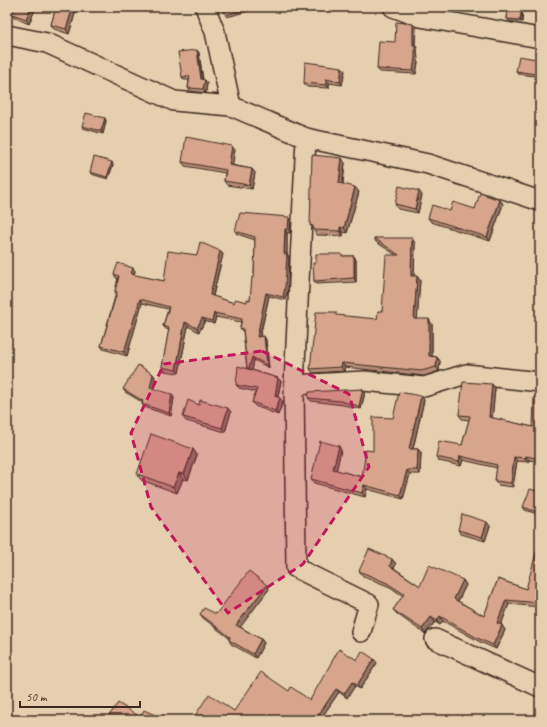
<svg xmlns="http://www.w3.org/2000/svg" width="547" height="727" viewBox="0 0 547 727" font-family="Caveat,sans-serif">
  <rect width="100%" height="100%" fill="#e6cfaf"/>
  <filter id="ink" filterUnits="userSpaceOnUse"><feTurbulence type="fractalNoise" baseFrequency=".025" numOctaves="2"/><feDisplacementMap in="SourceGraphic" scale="8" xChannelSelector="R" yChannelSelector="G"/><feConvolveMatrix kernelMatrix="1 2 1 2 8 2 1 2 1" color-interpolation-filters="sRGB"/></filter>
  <g filter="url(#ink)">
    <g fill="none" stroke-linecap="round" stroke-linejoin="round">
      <g stroke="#3b2a1e" stroke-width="22">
        <g id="street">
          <path d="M205,7L215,32L231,106"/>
          <path d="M393,7L420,17L540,38"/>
          <path d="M7,35L47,43L174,101L231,106L306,138"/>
          <path d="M294,385L364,381L424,387L466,374L540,382"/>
          <path d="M361,632L369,604L296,568L294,385L306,138L428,164L540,201"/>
          <path d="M435,639L540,687"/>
        </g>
      </g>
      <use href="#street" stroke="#e6cfaf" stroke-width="19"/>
    </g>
    <g fill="#b98d78" stroke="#3b2a1e">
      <path d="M36,7L29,24L15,18L12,14Z"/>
      <path d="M56,7H77L69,34L54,29L51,25Z"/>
      <path d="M227,7H263L227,17L226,15L228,9Z"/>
      <path d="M508,7H523L522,22L509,21L507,19Z"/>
      <path d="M416,27L415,45L417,48L418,62L416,74L380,72L377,69L395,42Z"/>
      <path d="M197,50L199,53L203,79L207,83L206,93L190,91L188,88L189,80H184L182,77Z"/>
      <path d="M538,61H540V81L537,80L535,78V76L518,74L516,71Z"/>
      <path d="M345,71L342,85L329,83V88L307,87L304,83Z"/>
      <path d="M105,118L106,121L103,134L83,128L82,126Z"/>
      <path d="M235,150L232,165L252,169L255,173L252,189L227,185L224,181L225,173L185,166L182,162Z"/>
      <path d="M345,163L343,184L359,192L347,233L343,232V236L317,235L310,225Z"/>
      <path d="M113,165L108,179L91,174L90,172Z"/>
      <path d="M422,195L418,213L398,209L395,204Z"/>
      <path d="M500,200L503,204L490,241L431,222L428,218L450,211L475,209Z"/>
      <path d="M291,220L290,233H287V254L289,257L288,290L285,300L269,296L260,337L264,336L266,340L269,368L254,360L252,370L278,378L281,381L278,397L283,402L278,415L255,406L252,402L256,392L239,388L236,385L247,369L243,331H242L240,328L241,322L216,317L214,324L205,321L199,332L188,326L179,373L164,371L162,367L169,330L166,329L163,326L168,309L142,303L127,356L103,349L101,346L116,293L115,291L118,278H116L114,274L133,268L135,271L134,275L164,281L197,255L223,254L213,296L234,303L247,302L250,300L254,277L255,240L237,234L235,231Z"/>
      <path d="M374,238L415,243L414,276L420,280L417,319L432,324V356L437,357L440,361L439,371L424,376L345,367L344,371L313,373L310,369L377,319L382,311L396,255L376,242Z"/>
      <path d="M344,256H354L356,260V282L316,284L314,281L316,263Z"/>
      <path d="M153,374L155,377L153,388L174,398L171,416L144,407L142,404V402L125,392L123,389Z"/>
      <path d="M492,384L495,388L492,418L533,427L540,398V462L529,460L528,462L517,461L513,487L498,485L495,481L497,468L463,460L461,466L439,461L436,457L462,445L469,420L462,419L459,415Z"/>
      <path d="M363,389L365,392L361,409L343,405L311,401L308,398Z"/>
      <path d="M421,396L424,400L413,449H418L421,453L420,474H410L403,499L367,489L365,497L314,483L311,479L341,450L336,470L362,477L393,418Z"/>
      <path d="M199,405L231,412L225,432L186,421L183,417Z"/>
      <path d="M193,449L197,455L188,480L183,479L177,493L141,480L137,474Z"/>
      <path d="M540,492V515L525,510L523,507Z"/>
      <path d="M490,526L485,541L461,534L458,530Z"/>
      <path d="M540,547V607L509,604L501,625L505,630L496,649L480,642L443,621L440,625L435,622L425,634L397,614L393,610L403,596L390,587L363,576L359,571L392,559L396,564L394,568L420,586L463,580L466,585L458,601L484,616L498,579L526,589Z"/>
      <path d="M267,585L269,589L240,627L261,639L264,643L256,658L231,644L229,640V638L203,618L200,614H216Z"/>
      <path d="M357,660L377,663L360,689L355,686L347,698L339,692L320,720H194L193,719L234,711L289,691L310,700Z"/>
    </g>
    <g fill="#967362" stroke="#3b2a1e">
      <path d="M31,7H36L29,24L26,19Z"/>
      <path d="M73,7H77L69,34L66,29Z"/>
      <path d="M522,7H523L522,22L520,20Z"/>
      <path d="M413,24L416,27L415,45L417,48L418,62L416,74L413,71Z"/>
      <path d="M197,50L199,53L203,82L201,79Z"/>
      <path d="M342,67L345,71L342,85L340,82Z"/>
      <path d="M326,79L329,83V88L326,85Z"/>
      <path d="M205,80L207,83L206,93L203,89Z"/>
      <path d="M105,118L106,121L103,134L101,131Z"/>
      <path d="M232,146L235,150L232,169L229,165Z"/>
      <path d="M342,158L345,163L342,188L339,183Z"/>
      <path d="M112,162L113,165L108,179L107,177Z"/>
      <path d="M252,169L255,173L252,189L249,185Z"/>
      <path d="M355,187L359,192L347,233L344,228Z"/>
      <path d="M419,191L422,195L418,213L415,209Z"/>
      <path d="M500,200L503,204L490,241L487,237Z"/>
      <path d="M289,217L291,220L290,233L288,229Z"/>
      <path d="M340,227L343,232V236L340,231Z"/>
      <path d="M285,229L287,233V257V254L289,257L288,290L285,300L283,297Z"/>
      <path d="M412,238L415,243L414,280L411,276Z"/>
      <path d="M220,251L223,254L212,299L210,295Z"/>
      <path d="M354,256L356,260V282L354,278Z"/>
      <path d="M133,268L135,271L133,277L131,274Z"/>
      <path d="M417,276L420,280L417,324L414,319Z"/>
      <path d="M266,293L269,296L259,340L257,337Z"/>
      <path d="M140,299L142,303L127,356L124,352Z"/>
      <path d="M214,313L216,317L214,324L212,321Z"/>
      <path d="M202,318L205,321L199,332L197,328Z"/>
      <path d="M429,319L432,324V360L429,356Z"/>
      <path d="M185,322L188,326L179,373L176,370Z"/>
      <path d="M264,336L266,340L269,368L267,365Z"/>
      <path d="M252,357L254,360L252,372L249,368Z"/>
      <path d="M437,357L440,361L439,371L436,367Z"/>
      <path d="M342,363L345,367L344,371L341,367Z"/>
      <path d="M153,374L155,377L153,391L150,388Z"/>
      <path d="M278,378L281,381L277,399L275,396Z"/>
      <path d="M492,384L495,388L492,421L489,417Z"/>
      <path d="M363,389L365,392L361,409L359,406Z"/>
      <path d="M172,394L174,398L171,416L169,413Z"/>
      <path d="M421,396L424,400L412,453L409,449Z"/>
      <path d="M280,398L283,402L278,415L275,411Z"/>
      <path d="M228,408L231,412L225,432L222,428Z"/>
      <path d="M339,446L341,450L336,473L333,469Z"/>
      <path d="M193,449L197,455L188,480L184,474Z"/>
      <path d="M418,449L421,453L420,474L417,470Z"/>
      <path d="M460,456L463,460L461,466L459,462Z"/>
      <path d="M526,456L529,460L528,462L525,458Z"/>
      <path d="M514,457L517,461L513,487L511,483Z"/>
      <path d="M407,470L410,474L403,499L400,495Z"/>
      <path d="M179,473L183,479L177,493L173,487Z"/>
      <path d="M364,485L367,489L365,497L362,493Z"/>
      <path d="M487,522L490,526L485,541L482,537Z"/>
      <path d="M392,559L396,564L393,570L390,566Z"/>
      <path d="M463,580L466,585L457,603L454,599Z"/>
      <path d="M267,585L269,589L239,629L236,625Z"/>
      <path d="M506,600L509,604L500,627L497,623Z"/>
      <path d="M440,616L443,621L440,625L437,621Z"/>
      <path d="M431,617L435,622L425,634L422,629Z"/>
      <path d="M502,625L505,630L496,649L493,645Z"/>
      <path d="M261,639L264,643L256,658L253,654Z"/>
      <path d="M374,659L377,663L360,689L357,685Z"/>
      <path d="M352,682L355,686L347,698L344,694Z"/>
      <path d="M336,689L339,692L320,720H315Z"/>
      <path d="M137,715L138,717L136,720H134Z"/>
    </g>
    <g fill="#d7a48c" stroke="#3b2a1e">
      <path d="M15,7H31L26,19L12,14Z"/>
      <path d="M56,7H73L66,29L51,25Z"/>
      <path d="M227,7H254L226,15L224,11L228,9Z"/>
      <path d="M508,7H522L520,20L507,19Z"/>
      <path d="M396,22L413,24V45H415V58L413,71L377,69L379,41L395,42Z"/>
      <path d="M197,50L201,79L205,80L203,89L188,88L190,76L182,77L178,52Z"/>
      <path d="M519,56L536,59V61H540V78H535V74L516,71Z"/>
      <path d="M305,62L342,67L340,82L326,79V85L304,83Z"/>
      <path d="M86,113L105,118L101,131L82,126Z"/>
      <path d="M186,137L232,146L229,165L252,169L249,185L224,181L226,170L182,162Z"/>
      <path d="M312,155L342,158L339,183L355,187L344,228L340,227V231L314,230L313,226L310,225Z"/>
      <path d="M94,157L112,162L107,177L90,172Z"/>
      <path d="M399,186L419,191L415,209L395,204Z"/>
      <path d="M480,193L500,200L487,237L428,218L432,205L450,211L453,202L475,209Z"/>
      <path d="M240,213L289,217L288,229H285L284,254H287L285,287L283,297L266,293L257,337L264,336L267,365L252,357L249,368H247L243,329L240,328L242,319L214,313L212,321L202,318L197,328L185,322L176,370L162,367L169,328L163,326L169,307L140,299L124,352L101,346L117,292L115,291L119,276L114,274L118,263L133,268L131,274L164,281L168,251L197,255L200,242L220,251L210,295L234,303L235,299L247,302V299L250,300L252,277H254L255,237L235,231Z"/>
      <path d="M374,238H412L411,276H417L414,319H429V356L437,357L436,367L421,371L342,363L341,367L310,369L316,312H336V315L377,319L378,311H382L386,255H399Z"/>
      <path d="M316,254H342V256H354V278L314,281L313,263H316Z"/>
      <path d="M138,365L153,374L150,388L172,394L169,413L142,404L143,401L123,389Z"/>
      <path d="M238,366L278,378L275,396L280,398L275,411L252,402L257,389L236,385Z"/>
      <path d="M463,382L492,384L489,417L533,427L534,397L540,398V459L526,456L525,458L514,457L511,483L495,481L497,465L460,456L459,462L436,457L439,441L462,445L470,416L459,415Z"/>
      <path d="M363,389L359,406L340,401L308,398L309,392Z"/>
      <path d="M399,392L421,396L409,449H418L417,470H407L400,495L364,485L362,493L311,479L320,441L339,446L333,469L362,477L366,450L373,451V417L393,418Z"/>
      <path d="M188,400L199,405L200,400L228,408L222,428L183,417Z"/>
      <path d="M151,434L193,449L184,474L179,473L173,487L137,474Z"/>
      <path d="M530,489L540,492V513L523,507Z"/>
      <path d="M462,514L487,522L482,537L458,530Z"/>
      <path d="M538,546L540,547V603L506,600L497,623L502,625L493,645L477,638L440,616L437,621L431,617L422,629L393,610L404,594L387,583L359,571L369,549L392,559L390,566L420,586L429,565L463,580L454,599L484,616L498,579L526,589Z"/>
      <path d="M249,571L267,585L236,625L261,639L253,654L229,640L230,637L200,614L204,608L216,614Z"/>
      <path d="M339,649L357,660L362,651L374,659L357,685L352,682L344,694L336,689L315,720H195L193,719L209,694L234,711L261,672L289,691L291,687L310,700Z"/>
      <path d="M118,703L137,715L134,720H106Z"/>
      <path d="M144,710L166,720H139Z"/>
    </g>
  </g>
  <path fill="#c2185b" fill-opacity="0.2" stroke="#c2185b" stroke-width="3" stroke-dasharray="8 5" stroke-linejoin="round" d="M262,351L349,394L369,467L303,564L228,613L151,507L131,433L164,364Z"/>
  <rect width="547" height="727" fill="none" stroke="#e6cfaf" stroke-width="24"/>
  <rect x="12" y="12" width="523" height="703" fill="none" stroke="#3b2a1e" stroke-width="1.5" filter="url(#ink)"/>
  <path d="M20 701v6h120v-6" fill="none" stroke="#3b2a1e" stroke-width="2"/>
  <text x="26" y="701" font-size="12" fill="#3b2a1e" stroke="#e6cfaf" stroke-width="3" paint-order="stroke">50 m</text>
</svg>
